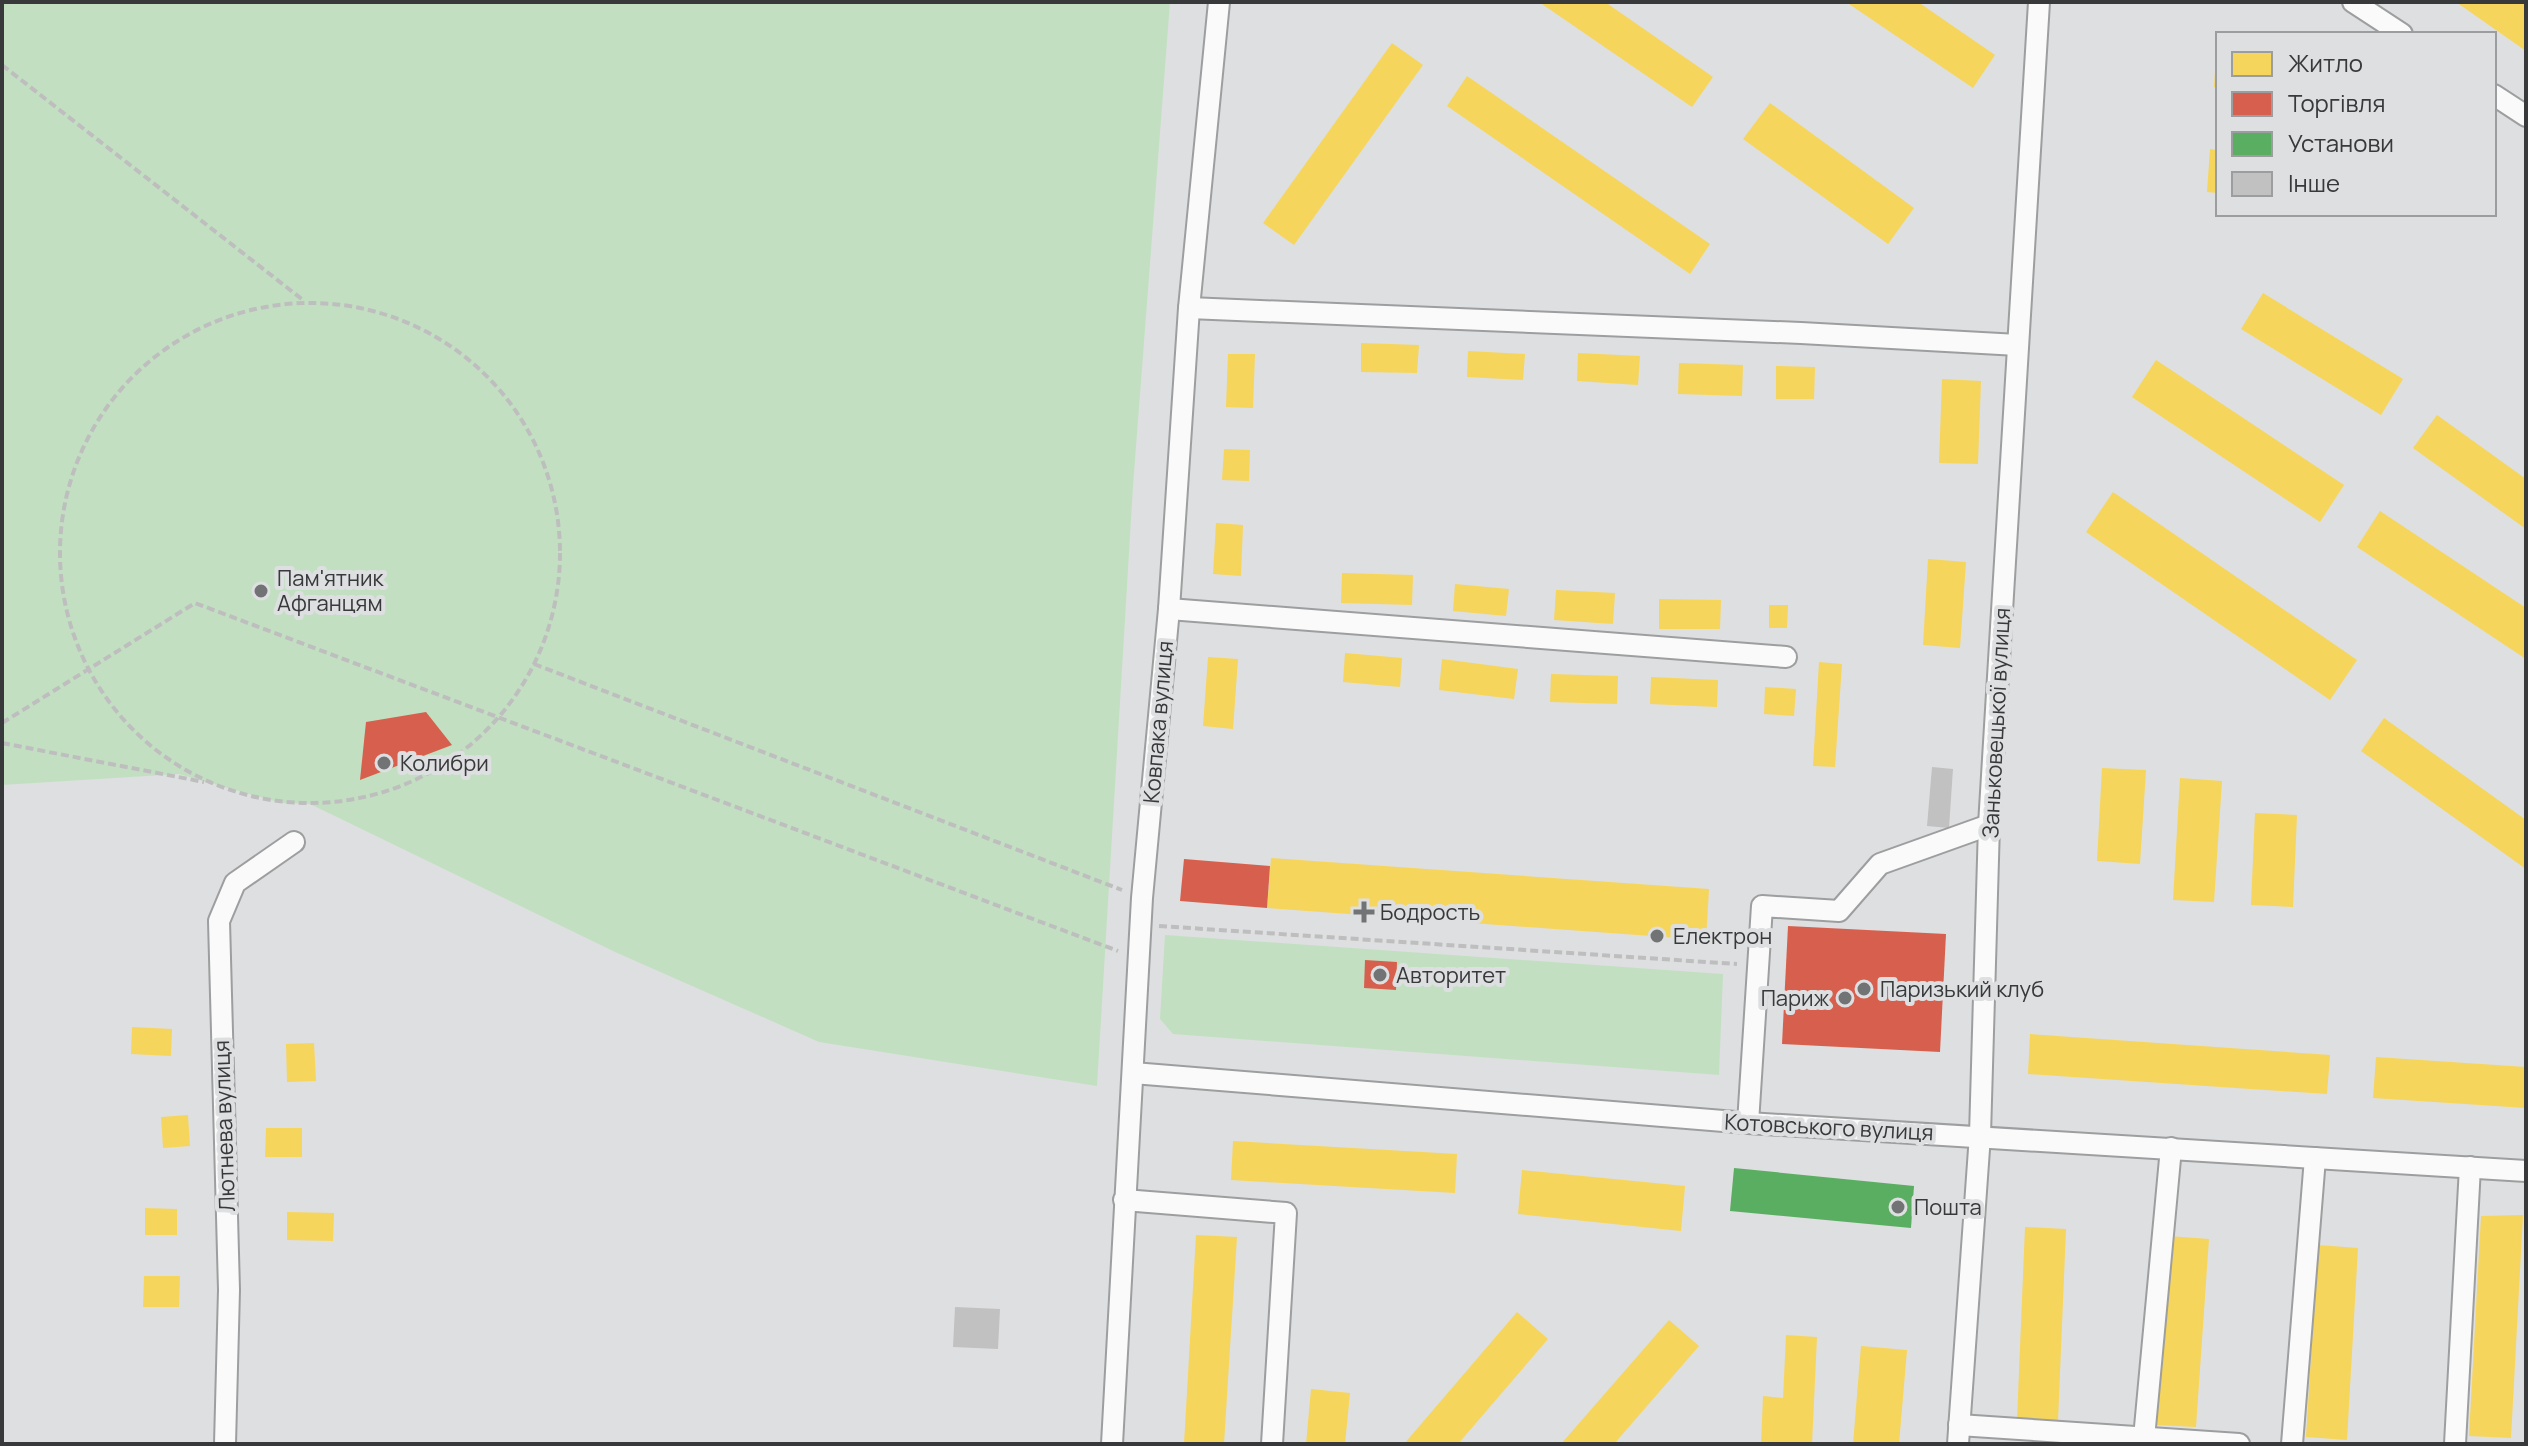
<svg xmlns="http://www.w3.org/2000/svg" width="2528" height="1446" viewBox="0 0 2528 1446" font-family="Manrope,sans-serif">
  <rect width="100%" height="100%" fill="#dedfe0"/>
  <g fill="#c2e0c1">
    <path d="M2,2H1170L1133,486L1097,1086L819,1042L615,952L310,804L281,803L179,774L2,785Z"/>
    <path d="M1165,935L1723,974L1719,1075L1173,1034L1160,1019Z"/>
  </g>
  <g fill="#f6d55c">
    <path d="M1539,2H1605L1713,77L1692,107Z"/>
    <path d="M1846,2H1918L1995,55L1973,88Z"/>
    <path d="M2456,2H2526V51Z"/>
    <path d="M1392,43L1423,65L1294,245L1263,223Z"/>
    <path d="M2216,55H2218V87H2214Z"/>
    <path d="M1467,76L1710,244L1690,274L1447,106Z"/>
    <path d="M1770,103L1914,208L1888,244L1743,139Z"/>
    <path d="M2210,149L2218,150V193L2207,192Z"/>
    <path d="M2263,293L2403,379L2381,415L2241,329Z"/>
    <path d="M1361,343L1419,345L1417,373L1361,372Z"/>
    <path d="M1468,351L1525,354L1523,380L1467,377Z"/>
    <path d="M1578,353L1640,356L1638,385L1577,381Z"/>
    <path d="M1228,354H1255L1253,408L1226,407Z"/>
    <path d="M2156,360L2344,485L2320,522L2132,397Z"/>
    <path d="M1679,363L1743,365L1742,396L1678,394Z"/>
    <path d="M1776,366L1815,367L1814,399H1776Z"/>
    <path d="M1942,379L1981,381L1978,464L1939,463Z"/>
    <path d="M2437,415L2526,479V529L2413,448Z"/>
    <path d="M1224,449L1250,450L1249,481L1222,480Z"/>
    <path d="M2113,492L2357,660L2330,700L2086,532Z"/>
    <path d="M2380,511L2526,608V659L2357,547Z"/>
    <path d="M1216,523L1243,525L1241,576L1213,574Z"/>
    <path d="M1928,559L1966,562L1960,648L1923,645Z"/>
    <path d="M1342,573L1413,575L1412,605L1341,603Z"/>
    <path d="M1455,584L1509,589L1506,616L1453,611Z"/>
    <path d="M1556,590L1615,593L1613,624L1554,620Z"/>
    <path d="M1659,599L1721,600L1720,629H1659Z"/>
    <path d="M1769,605H1788L1787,628H1769Z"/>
    <path d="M1345,653L1402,658L1400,687L1343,682Z"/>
    <path d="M1208,657L1238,659L1233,729L1203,726Z"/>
    <path d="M1442,659L1518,669L1514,699L1439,690Z"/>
    <path d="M1819,662L1842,664L1835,767L1813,766Z"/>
    <path d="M1551,674L1618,676L1617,704L1550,702Z"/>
    <path d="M1651,677L1718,680L1717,707L1650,704Z"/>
    <path d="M1765,687L1796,689L1794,716L1764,714Z"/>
    <path d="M2384,718L2526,820V869L2361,751Z"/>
    <path d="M2102,768L2146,770L2140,864L2097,861Z"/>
    <path d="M2180,778L2222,781L2214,902L2173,900Z"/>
    <path d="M2255,813L2297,815L2293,907L2251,905Z"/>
    <path d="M1271,858L1709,889L1706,940L1267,908Z"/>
    <path d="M132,1027L172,1029L171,1056L131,1054Z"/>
    <path d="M2030,1034L2330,1055L2327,1094L2028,1074Z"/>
    <path d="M314,1043L316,1081L287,1082L286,1044Z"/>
    <path d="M2376,1057L2526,1067V1108L2373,1098Z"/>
    <path d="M188,1115L190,1146L163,1148L161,1117Z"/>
    <path d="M266,1128H302V1157H265Z"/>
    <path d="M1233,1141L1457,1154L1455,1193L1231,1180Z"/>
    <path d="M1522,1170L1685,1186L1681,1231L1518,1214Z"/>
    <path d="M145,1208L177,1209V1235H145Z"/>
    <path d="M287,1212L334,1213L333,1241L287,1240Z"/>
    <path d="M2523,1215L2511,1438L2469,1436L2481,1216Z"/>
    <path d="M2025,1227L2066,1229L2058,1421L2017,1420Z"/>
    <path d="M1196,1235L1237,1237L1224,1444H1184Z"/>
    <path d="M2168,1236L2209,1239L2196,1427L2156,1425Z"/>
    <path d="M2318,1245L2358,1248L2347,1440L2306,1437Z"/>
    <path d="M144,1276H180L179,1307H143Z"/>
    <path d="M1517,1312L1548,1339L1458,1444H1404Z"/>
    <path d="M1669,1320L1699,1346L1614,1444H1561Z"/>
    <path d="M1786,1335L1817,1337L1812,1444H1761L1763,1396L1783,1398Z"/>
    <path d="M1861,1346L1907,1350L1899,1444H1853Z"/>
    <path d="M1311,1389L1350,1393L1345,1444H1306Z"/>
  </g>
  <g fill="#d6604d">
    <path d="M426,712L452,745L360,780L366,722Z"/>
    <path d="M1184,859L1270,866L1267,908L1180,901Z"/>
    <path d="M1788,926L1946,934L1940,1052L1782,1044Z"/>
    <path d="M1365,960L1397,962L1396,990L1364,988Z"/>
  </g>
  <path fill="#5aae61" d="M1734,1168L1914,1186L1911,1228L1730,1211Z"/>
  <g fill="#c1c1c1">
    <path d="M1932,767L1953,769L1949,828L1927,826Z"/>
    <path d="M955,1307L1000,1309L998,1349L953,1347Z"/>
  </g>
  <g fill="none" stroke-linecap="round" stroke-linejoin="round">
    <g stroke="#9d9e9f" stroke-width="24">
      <g id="minor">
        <path d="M2353,2L2402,34"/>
        <path d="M2494,95L2526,116"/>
        <path d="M1189,308L1801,333L2018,345"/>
        <path d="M1169,609L1786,657"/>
        <path d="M1133,1073L1748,1123L2526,1171"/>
        <path d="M1748,1123L1762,906L1839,911L1880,864L1989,825"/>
        <path d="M1124,1200L1286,1213L1272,1444"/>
        <path d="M1959,1425L2239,1444"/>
        <path d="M2144,1438L2171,1148"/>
        <path d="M225,1444L229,1290L219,921L235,883L294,842"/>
        <path d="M1112,1444L1142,898L1169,609L1189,308L1219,2"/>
        <path d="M1958,1444L1980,1135L1989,825L2039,2"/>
        <path d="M2292,1444L2315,1158"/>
        <path d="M2455,1444L2470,1167"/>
      </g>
    </g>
    <g stroke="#bebebf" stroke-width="4" stroke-dasharray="8 4" stroke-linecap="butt">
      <path d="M2,65L303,300"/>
      <circle cx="310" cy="553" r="250"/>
      <path d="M534,664L1122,890"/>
      <path d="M2,723L195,603L1118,951"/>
      <path d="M2,743L204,782"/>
      <path d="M1159,926L1737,964"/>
    </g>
    <use href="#minor" stroke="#fafafa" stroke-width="20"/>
  </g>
  <g fill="#727374" stroke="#dddfe1" stroke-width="3">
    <circle cx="261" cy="591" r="8"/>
    <circle cx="384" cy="763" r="8"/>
    <path d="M1360 900h8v8h8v8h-8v8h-8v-8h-8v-8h8z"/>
    <circle cx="1657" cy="936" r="8"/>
    <circle cx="1380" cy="975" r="8"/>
    <circle cx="1864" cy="989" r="8"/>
    <circle cx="1845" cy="998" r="8"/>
    <circle cx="1898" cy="1207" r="8"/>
  </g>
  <g text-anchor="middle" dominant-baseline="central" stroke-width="8" stroke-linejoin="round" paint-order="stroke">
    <g font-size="22" fill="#38393a" stroke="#dddfe1" text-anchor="start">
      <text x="277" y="578">Пам'ятник<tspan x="277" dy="25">Афганцям</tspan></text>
      <text x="400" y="763">Колибри</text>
      <text x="1380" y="912">Бодрость</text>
      <text x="1673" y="936">Електрон</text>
      <text x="1396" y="975">Авторитет</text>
      <text x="1880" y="989">Паризький клуб</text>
      <text x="1829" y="998" text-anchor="end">Париж</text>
      <text x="1914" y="1207">Пошта</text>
    </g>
    <g font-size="22" fill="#38393a" stroke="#dddfe1">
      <text transform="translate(1158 722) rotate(-85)">Ковпака вулиця</text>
      <text transform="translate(1996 723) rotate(-87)">Заньковецької вулиця</text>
      <text transform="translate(224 1126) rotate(-92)">Лютнева вулиця</text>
      <text transform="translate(1829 1127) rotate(3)">Котовського вулиця</text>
    </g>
  </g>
  <rect width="2528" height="1446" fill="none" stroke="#38393a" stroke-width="8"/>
  <rect x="2216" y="32" width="280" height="184" fill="#dddfe1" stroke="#9b9d9e" stroke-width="2"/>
  <rect x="2232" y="52" width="40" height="24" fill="#f6d55c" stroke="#9b9d9e" stroke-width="2"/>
  <text x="2288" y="72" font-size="24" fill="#38393a">Житло</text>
  <rect x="2232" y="92" width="40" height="24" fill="#d6604d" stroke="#9b9d9e" stroke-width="2"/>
  <text x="2288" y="112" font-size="24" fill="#38393a">Торгівля</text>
  <rect x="2232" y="132" width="40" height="24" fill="#5aae61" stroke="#9b9d9e" stroke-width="2"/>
  <text x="2288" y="152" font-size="24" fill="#38393a">Установи</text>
  <rect x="2232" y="172" width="40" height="24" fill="#c1c1c1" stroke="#9b9d9e" stroke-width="2"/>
  <text x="2288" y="192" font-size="24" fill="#38393a">Інше</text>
</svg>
